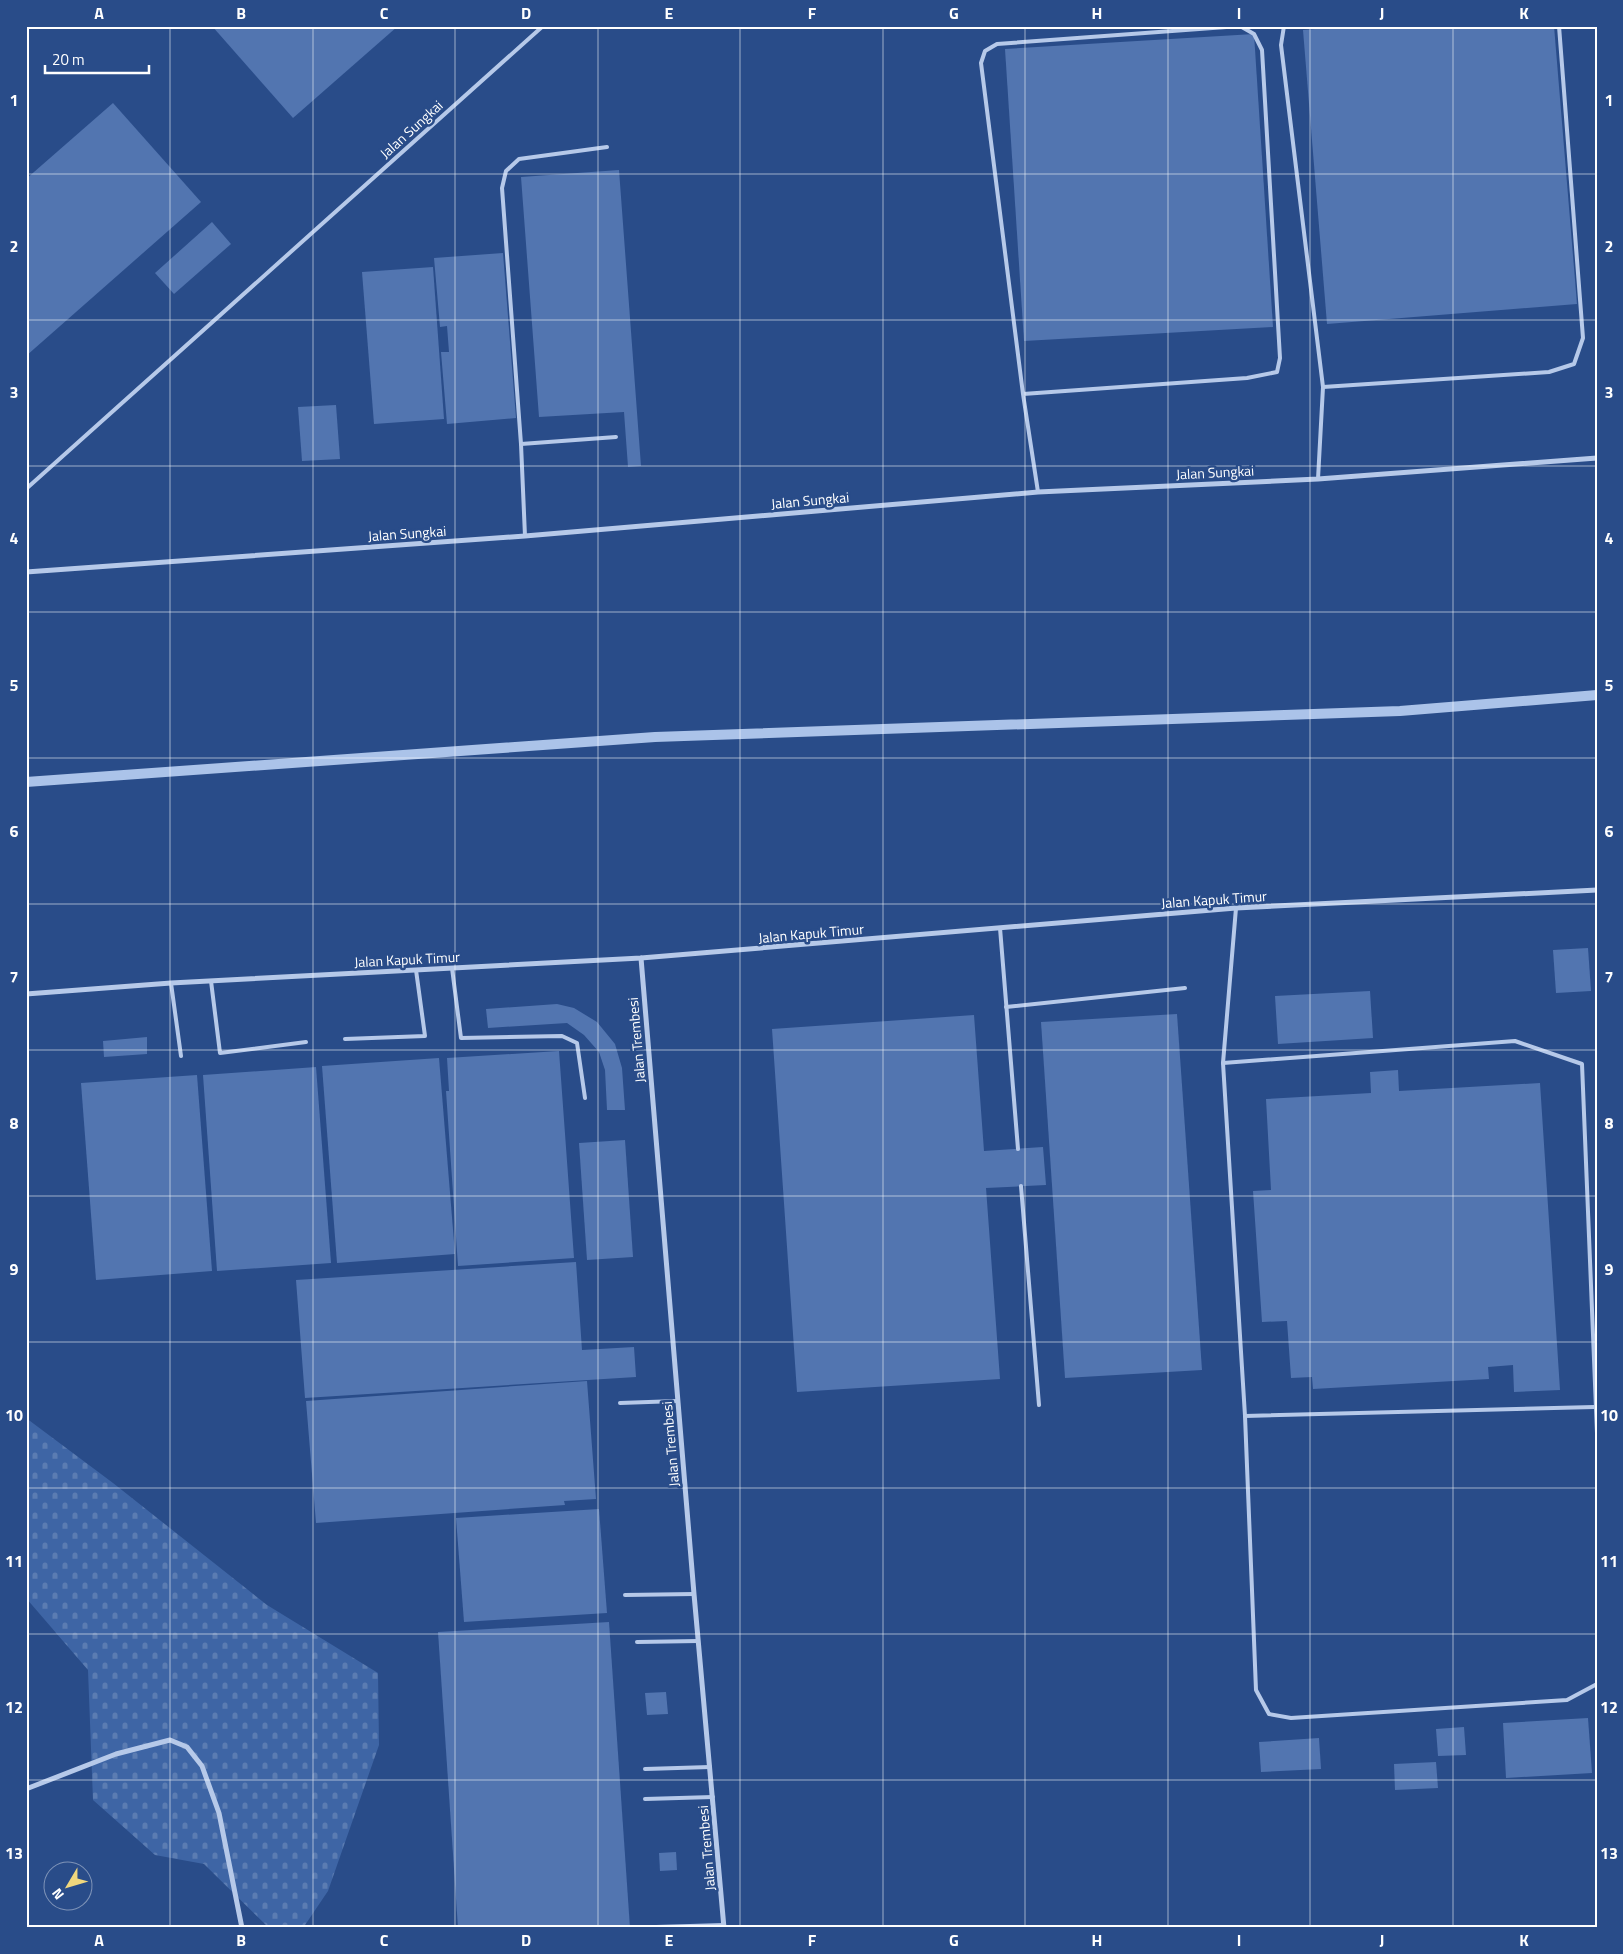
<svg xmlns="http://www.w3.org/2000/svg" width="1623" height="1954" viewBox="0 0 1623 1954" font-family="'Titillium Web',sans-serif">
  <defs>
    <pattern id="cemetery-stones" width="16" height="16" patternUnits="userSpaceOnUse" patternTransform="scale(1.25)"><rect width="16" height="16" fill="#3e65a5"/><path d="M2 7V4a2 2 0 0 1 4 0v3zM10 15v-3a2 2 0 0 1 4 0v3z" fill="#5b7cb2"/></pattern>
  </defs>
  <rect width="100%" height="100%" fill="#294c89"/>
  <path fill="url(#cemetery-stones)" d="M26,1418L113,1483L267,1605L378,1673L379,1745L328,1891L303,1928H269L204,1864L155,1855L93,1800L88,1670L26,1598Z"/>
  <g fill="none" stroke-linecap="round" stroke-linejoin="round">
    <path stroke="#abc3e9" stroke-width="10" d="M26,782L655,737L1400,711L1597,695"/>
  </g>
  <g fill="#5275b0">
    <path d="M212,26H398L293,118Z"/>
    <path d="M1349,26H1554L1577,304L1327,324L1303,30Z"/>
    <path d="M1254,34L1273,327L1024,341L1005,49Z"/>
    <path d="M113,103L201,202L26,356V179Z"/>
    <path d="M619,170L641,466L628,467L624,412L539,417L521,177Z"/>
    <path d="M212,222L231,244L174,294L155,273Z"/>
    <path d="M503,253L516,418L447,424L441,352H449L447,326L440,327L434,258Z"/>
    <path d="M433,267L444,419L374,424L362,272Z"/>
    <path d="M336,405L340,459L302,461L298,407Z"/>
    <path d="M1588,948L1591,991L1556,993L1553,950Z"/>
    <path d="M1370,991L1373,1038L1278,1044L1275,996Z"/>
    <path d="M557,1004L574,1008L597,1022L615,1044L622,1068L625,1110H607L605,1070L599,1052L584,1035L567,1023L488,1028L486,1009Z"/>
    <path d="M1177,1014L1202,1370L1065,1378L1041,1022Z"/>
    <path d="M974,1015L984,1151L1043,1147L1046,1185L986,1188L1000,1379L797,1392L772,1029Z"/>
    <path d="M147,1037V1054L104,1057L103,1041Z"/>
    <path d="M559,1051L574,1258L458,1266L446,1091H449L447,1058Z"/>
    <path d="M439,1058L455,1254L337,1263L322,1066Z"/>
    <path d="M316,1067L331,1263L217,1271L203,1075Z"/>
    <path d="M1398,1070L1399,1091L1540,1083L1560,1390L1514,1392L1513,1365L1488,1367L1489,1379L1313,1389L1312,1377L1291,1378L1287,1321L1262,1322L1253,1191L1271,1190L1266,1099L1371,1093L1370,1072Z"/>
    <path d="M197,1075L212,1271L96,1280L81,1083Z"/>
    <path d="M625,1140L633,1257L587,1260L579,1143Z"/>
    <path d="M576,1262L582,1350L634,1347L636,1377L305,1398L296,1280Z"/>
    <path d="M587,1381L596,1499L564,1501L565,1505L316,1523L306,1401Z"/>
    <path d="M599,1509L607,1613L464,1622L456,1518Z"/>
    <path d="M609,1622L630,1928H458L438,1632Z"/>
    <path d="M666,1692L668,1714L647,1715L645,1693Z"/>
    <path d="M1588,1718L1592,1773L1506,1778L1503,1723Z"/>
    <path d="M1464,1727L1466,1755L1438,1756L1436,1729Z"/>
    <path d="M1319,1738L1321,1769L1261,1772L1259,1742Z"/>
    <path d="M1436,1762L1438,1788L1395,1790L1394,1764Z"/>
    <path d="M676,1852L677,1870L660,1871L659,1853Z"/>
  </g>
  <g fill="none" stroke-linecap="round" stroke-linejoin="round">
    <g stroke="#b6c9e9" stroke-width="4">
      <path d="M1284,26L1281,45L1323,387L1318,479"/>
      <path d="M1323,387L1549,372L1574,364L1583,338L1559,26"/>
      <path d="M1023,394L1247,378L1277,372L1280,358L1262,50L1254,34L1240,26L997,44L985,51L981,63L1023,394L1038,492"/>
      <path d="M521,444L616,437"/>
      <path d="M26,489L543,26"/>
      <path d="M525,536L521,444L502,188L506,171L519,159L607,147"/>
      <path d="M1236,908L1223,1063L1245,1416L1256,1690L1269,1714L1291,1718L1567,1700L1597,1684"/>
      <path d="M1000,928L1018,1149"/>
      <path d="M452,968L461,1038L562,1036L577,1043L585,1098"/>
      <path d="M211,981L220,1053L306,1042"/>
      <path d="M171,983L181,1056"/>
      <path d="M1006,1007L1185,988"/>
      <path d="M345,1039L425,1036L416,970"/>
      <path d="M1223,1063L1515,1041L1582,1064L1597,1433"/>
      <path d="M1021,1186L1039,1405"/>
      <path d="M620,1403L677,1401"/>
      <path d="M1245,1416L1594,1407"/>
      <path d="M625,1595L694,1594"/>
      <path d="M637,1642L698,1641"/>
      <path d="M645,1769L710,1767"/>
      <path d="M645,1799L713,1797"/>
      <path d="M656,1927L724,1925"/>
    </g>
    <g stroke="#b6c9e9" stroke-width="5">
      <path d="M26,572L525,536L1038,492L1318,479L1597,458"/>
      <path d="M641,958L694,1594L724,1928"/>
      <path d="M26,994L171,983L641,958L1236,908L1597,890"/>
      <path d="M26,1789L116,1754L170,1740L187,1747L202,1766L219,1813L242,1928"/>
    </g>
  </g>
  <path fill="none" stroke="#fff" stroke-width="1" stroke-opacity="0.55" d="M170,26V1928M313,26V1928M455,26V1928M598,26V1928M740,26V1928M883,26V1928M1025,26V1928M1168,26V1928M1310,26V1928M1453,26V1928M26,174H1597M26,320H1597M26,466H1597M26,612H1597M26,758H1597M26,904H1597M26,1050H1597M26,1196H1597M26,1342H1597M26,1488H1597M26,1634H1597M26,1780H1597"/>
  <g text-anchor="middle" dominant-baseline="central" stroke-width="5" stroke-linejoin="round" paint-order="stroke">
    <g font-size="14" fill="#fff" stroke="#294c89">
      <text transform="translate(411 129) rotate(-42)">Jalan Sungkai</text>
      <text transform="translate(1215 472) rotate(-3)">Jalan Sungkai</text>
      <text transform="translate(810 500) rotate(-5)">Jalan Sungkai</text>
      <text transform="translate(407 533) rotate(-4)">Jalan Sungkai</text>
      <text transform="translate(1214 899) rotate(-4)">Jalan Kapuk Timur</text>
      <text transform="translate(811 933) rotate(-5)">Jalan Kapuk Timur</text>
      <text transform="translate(407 959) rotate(-3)">Jalan Kapuk Timur</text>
      <text transform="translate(636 1040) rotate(-95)">Jalan Trembesi</text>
      <text transform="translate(670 1444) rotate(-95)">Jalan Trembesi</text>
      <text transform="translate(706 1848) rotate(-95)">Jalan Trembesi</text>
    </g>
  </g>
  <rect width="1623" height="1954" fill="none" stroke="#294c89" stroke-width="55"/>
  <g transform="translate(68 1886) rotate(232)"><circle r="24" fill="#294c89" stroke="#7f94b8"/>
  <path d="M0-4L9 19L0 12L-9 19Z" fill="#f0d77d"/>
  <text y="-8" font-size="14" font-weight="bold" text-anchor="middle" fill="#ffffff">N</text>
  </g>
  <path d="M45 65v8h104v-8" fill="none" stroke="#ffffff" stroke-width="2.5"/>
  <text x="52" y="65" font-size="15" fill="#ffffff" stroke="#294c89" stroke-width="4" paint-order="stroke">20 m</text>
  <rect x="28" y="28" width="1568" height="1898" fill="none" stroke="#fff" stroke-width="2"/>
  <g font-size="16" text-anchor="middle" font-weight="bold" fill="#fff">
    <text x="99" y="19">A</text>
    <text x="241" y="19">B</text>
    <text x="384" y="19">C</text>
    <text x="526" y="19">D</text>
    <text x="669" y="19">E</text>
    <text x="812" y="19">F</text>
    <text x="954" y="19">G</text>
    <text x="1097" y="19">H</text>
    <text x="1239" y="19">I</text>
    <text x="1382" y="19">J</text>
    <text x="1524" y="19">K</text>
    <text x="14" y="106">1</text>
    <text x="1609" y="106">1</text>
    <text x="14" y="252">2</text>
    <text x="1609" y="252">2</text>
    <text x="14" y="398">3</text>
    <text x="1609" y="398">3</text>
    <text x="14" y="544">4</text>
    <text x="1609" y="544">4</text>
    <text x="14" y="691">5</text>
    <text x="1609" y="691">5</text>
    <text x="14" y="837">6</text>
    <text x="1609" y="837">6</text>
    <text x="14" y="983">7</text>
    <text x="1609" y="983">7</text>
    <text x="14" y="1129">8</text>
    <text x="1609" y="1129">8</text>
    <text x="14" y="1275">9</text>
    <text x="1609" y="1275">9</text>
    <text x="14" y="1421">10</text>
    <text x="1609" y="1421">10</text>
    <text x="14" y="1567">11</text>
    <text x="1609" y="1567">11</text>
    <text x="14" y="1713">12</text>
    <text x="1609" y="1713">12</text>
    <text x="14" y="1859">13</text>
    <text x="1609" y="1859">13</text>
    <text x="99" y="1946">A</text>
    <text x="241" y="1946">B</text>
    <text x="384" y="1946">C</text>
    <text x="526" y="1946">D</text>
    <text x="669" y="1946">E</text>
    <text x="812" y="1946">F</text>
    <text x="954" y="1946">G</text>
    <text x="1097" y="1946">H</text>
    <text x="1239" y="1946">I</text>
    <text x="1382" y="1946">J</text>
    <text x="1524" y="1946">K</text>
  </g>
</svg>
